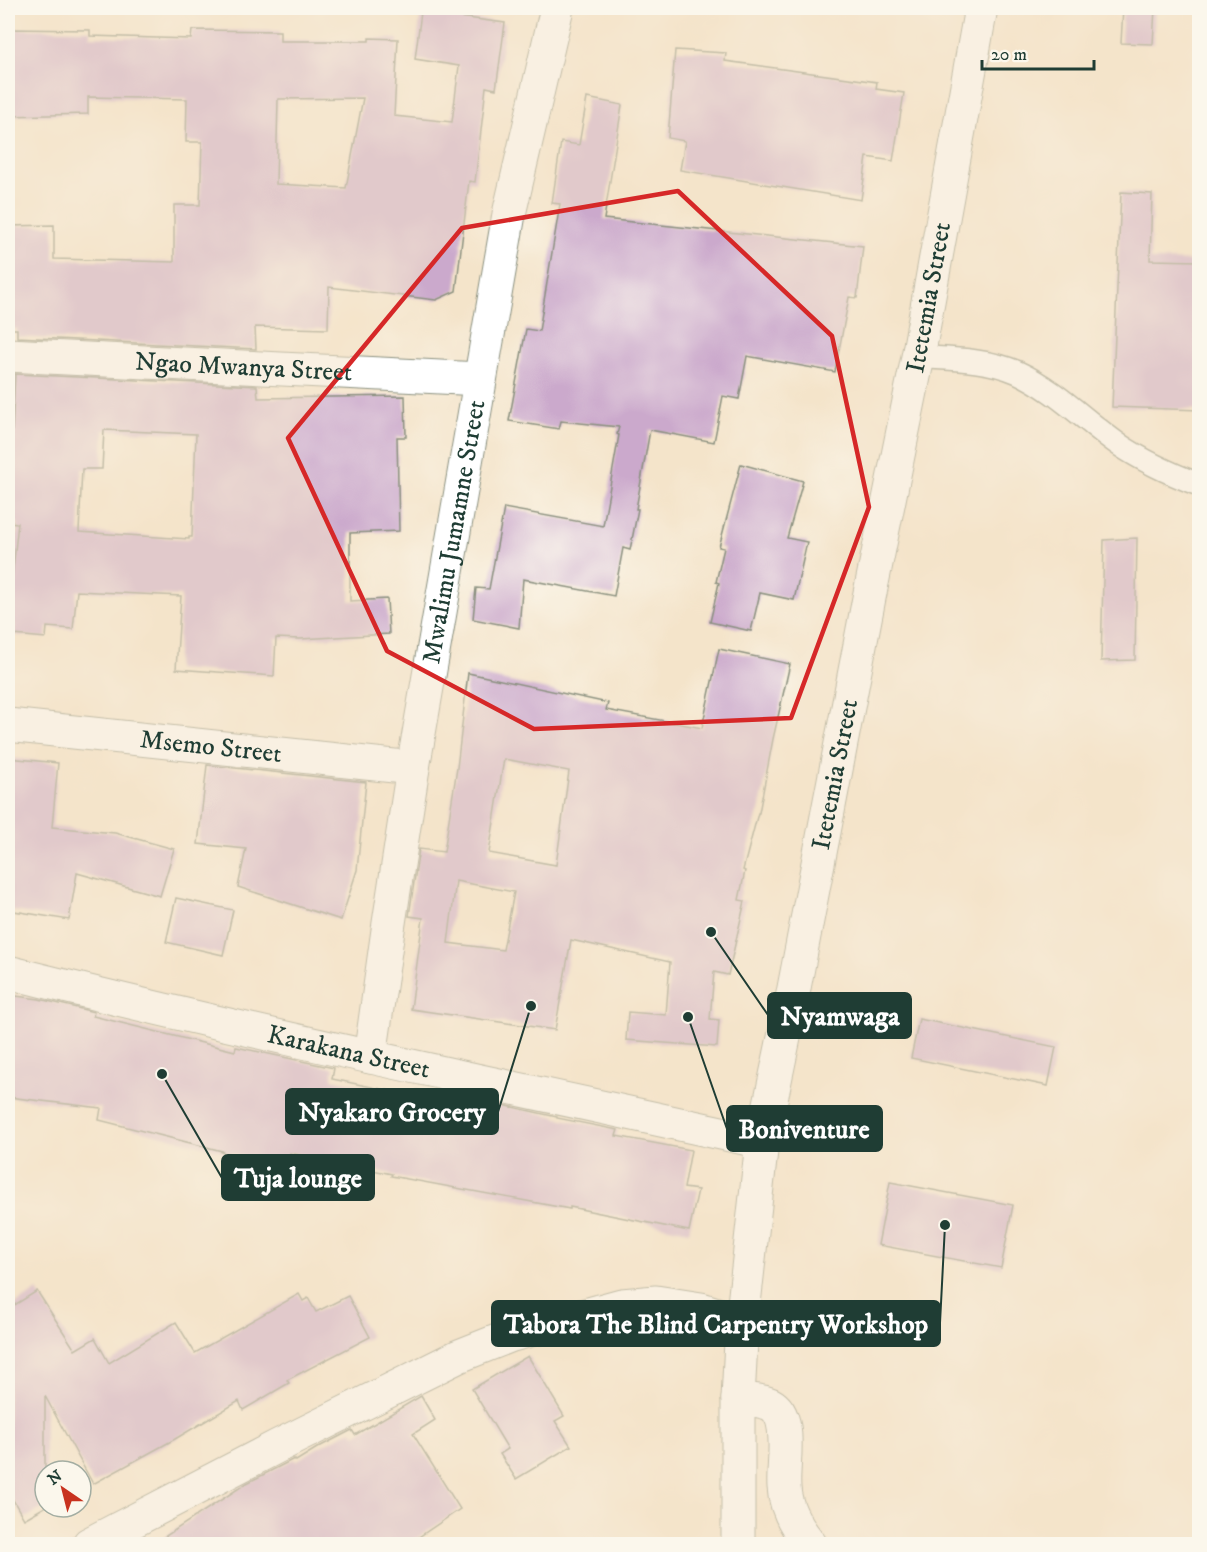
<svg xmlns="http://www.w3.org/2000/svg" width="1207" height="1552" viewBox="0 0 1207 1552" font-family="'IM FELL DW Pica',serif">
  <rect width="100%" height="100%" fill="#fbf7ec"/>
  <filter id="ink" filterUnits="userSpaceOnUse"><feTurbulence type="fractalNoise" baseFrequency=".0167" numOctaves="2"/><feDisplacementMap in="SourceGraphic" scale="12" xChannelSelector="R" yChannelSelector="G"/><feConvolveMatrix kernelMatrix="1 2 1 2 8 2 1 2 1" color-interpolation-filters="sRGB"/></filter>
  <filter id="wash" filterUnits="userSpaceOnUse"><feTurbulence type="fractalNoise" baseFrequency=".008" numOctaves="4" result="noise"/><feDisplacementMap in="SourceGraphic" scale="24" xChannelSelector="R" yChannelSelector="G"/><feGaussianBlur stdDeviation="1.35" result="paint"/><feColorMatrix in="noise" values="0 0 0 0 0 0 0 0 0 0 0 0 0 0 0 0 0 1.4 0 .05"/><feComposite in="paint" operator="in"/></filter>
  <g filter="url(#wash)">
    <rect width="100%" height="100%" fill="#f4e4ca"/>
    <g id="blocks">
      <g fill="#cba9cc" fill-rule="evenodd">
        <path d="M1123,8H1155L1153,44L1121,43Z"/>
        <path d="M421,12L505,23L496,89L486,87L475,182L469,181L456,291L436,300L329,287L328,329L255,327L256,349L17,337V329H8V226L54,225V259L174,262V205H200L202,142H186L187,99L88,97V114L8,116V29L90,30V36L191,39L192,30L280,31V41H369V38L398,39L394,116L452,122L459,66L415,59ZM363,98L346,188L276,184L278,99Z"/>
        <path d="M675,50L726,53L725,61L877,82L876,89L904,93L893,161L867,157L861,200L680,170L685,141L668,138Z"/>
        <path d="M587,98L622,105L604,219L863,246L857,298L849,297L835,372L747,356L739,399L723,396L714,442L650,430L636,509H638L630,550L623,548L614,596L523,579L519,628L473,619L476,588L489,589L504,508L603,526L619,435L617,434L619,427L561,421L559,429L509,421L526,329L539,331L560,204L552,203L561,142L579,145Z"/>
        <path d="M1121,192L1152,194L1150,260L1200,261V410L1112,407Z"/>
        <path d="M15,374L257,386L258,398L405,396L406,437H397L399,531L350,533V601L387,599L389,634L300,639L276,638L274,676L176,669L181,596L77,591L73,629L47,627L46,638L14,635L15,624L8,623V587L11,588L18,523L8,522V453H11ZM104,430L196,434L192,537H189V539L79,532L82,469H102Z"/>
        <path d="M741,464L803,481L787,538L807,542L794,600L760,593L751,631L710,622L719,583L716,582L724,548L719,547Z"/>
        <path d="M1137,538L1135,660L1101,661L1104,540Z"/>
        <path d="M719,649L790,664L773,739L759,813H758L743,870L745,871L739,900L745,901L728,975L714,972L710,1019L719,1020L717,1047L626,1040L628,1012L666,1015L670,962L571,940L555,1030L411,1009L423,918L409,916L419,849L444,852L457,768L468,673L608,703L606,710L702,728ZM504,759L569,771L556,865L489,853ZM456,881L514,892L503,950L448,943Z"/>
        <path d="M8,758L58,763L52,827L115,833L174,849L160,896L77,873L69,920L8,910Z"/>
        <path d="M207,765L366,782L357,870L341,920L238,887L246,849L198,844Z"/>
        <path d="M176,898L233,910L223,955L166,942Z"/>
        <path d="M8,995L39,999L94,1012L93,1016L235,1051L236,1047L334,1068L332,1079L416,1096L417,1090L476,1099L557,1117V1118L618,1130L616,1136L691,1150L684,1188L698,1190L689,1231L570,1207V1209L391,1176L392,1174L290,1153L288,1164L221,1152L222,1151L99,1120L101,1108L8,1097Z"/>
        <path d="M919,1019L1056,1047L1048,1086L911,1058Z"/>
        <path d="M890,1182L1013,1205L1001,1268L878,1245Z"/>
        <path d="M37,1291L75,1350L95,1338L109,1363L176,1322L195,1353L299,1294L303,1301L308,1298L316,1312L348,1296L370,1337L287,1380L289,1383L243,1410L239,1401L175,1439L93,1484L45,1396V1507L24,1519L8,1491V1309Z"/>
        <path d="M528,1356L564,1416L555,1421L571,1446L516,1479L500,1454L508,1449L472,1389Z"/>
        <path d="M421,1396L435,1420L413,1434L460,1509L407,1545H152L247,1483L294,1459L296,1461L317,1448L352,1430L355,1435Z"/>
      </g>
    </g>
  </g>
  <g filter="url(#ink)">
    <use href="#blocks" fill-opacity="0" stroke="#8a907f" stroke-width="1.5"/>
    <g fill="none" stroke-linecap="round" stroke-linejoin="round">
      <g stroke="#8a907f" stroke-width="25">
        <path id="lane" d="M918,357C950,359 988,359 1017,372C1056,390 1084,420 1118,444C1143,461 1171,474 1200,485"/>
      </g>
      <g stroke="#8a907f" stroke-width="35">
        <g id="street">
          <path id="s1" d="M8,355L480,379"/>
          <path id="s2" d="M8,725L413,768"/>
          <path id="s3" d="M8,972C258,1035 510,1087 762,1142"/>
          <path id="s4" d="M370,1057L389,923L413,768L509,214L557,8"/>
          <path d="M738,1399C748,1400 761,1400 770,1404C794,1416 782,1465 784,1487C785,1508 797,1528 810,1544"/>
          <path d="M89,1544L278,1446L459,1356L512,1335L622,1305L656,1302L701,1309L742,1322"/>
          <path id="s5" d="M738,1544V1399L742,1322L762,1142L789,1014L869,598L918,357L981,8"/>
        </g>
      </g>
      <use href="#lane" stroke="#fff" stroke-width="22"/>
      <use href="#street" stroke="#fff" stroke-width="33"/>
    </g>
  </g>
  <path d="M0 0H1207V1552H0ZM678,191L832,336L869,507L791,718L534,729L387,651L288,438L462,228Z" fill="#f4e4ca" fill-opacity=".55" fill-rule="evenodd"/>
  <path fill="none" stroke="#d62828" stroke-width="4.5" stroke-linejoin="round" d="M678,191L832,336L869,507L791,718L534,729L387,651L288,438L462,228Z"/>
  <g text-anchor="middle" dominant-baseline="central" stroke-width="6" stroke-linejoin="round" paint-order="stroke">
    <g font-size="26" fill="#1f3d34" stroke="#fbf7ec">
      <text stroke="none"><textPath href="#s5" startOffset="1264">Itetemia Street</textPath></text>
      <text stroke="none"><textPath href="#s1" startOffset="236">Ngao Mwanya Street</textPath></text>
      <text stroke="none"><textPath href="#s4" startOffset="532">Mwalimu Jumamne Street</textPath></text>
      <text stroke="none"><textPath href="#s2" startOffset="204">Msemo Street</textPath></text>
      <text stroke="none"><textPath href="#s5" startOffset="778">Itetemia Street</textPath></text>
      <text stroke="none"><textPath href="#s3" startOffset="350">Karakana Street</textPath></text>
    </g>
  </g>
  <path fill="none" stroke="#1f3d34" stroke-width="2" d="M711 932L768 1015M531 1006L498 1112M688 1017L727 1129M162 1074L222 1178M945 1225L940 1323"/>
  <g fill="#1f3d34" stroke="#fbf7ec" stroke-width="2">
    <circle cx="711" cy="932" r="6"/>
    <circle cx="531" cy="1006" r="6"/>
    <circle cx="688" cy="1017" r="6"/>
    <circle cx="162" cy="1074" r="6"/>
    <circle cx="945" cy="1225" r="6"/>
  </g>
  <g fill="#1f3d34" stroke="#1f3d34" stroke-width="2">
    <rect x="768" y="993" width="143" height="45" rx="6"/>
    <rect x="286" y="1089" width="212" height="45" rx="6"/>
    <rect x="727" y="1106" width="155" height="45" rx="6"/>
    <rect x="222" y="1155" width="152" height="45" rx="6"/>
    <rect x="492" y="1301" width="448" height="45" rx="6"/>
  </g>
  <g font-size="27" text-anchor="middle" font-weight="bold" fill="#fff">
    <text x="840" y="1025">Nyamwaga</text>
    <text x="392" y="1121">Nyakaro Grocery</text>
    <text x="804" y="1138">Boniventure</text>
    <text x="298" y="1187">Tuja lounge</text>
    <text x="716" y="1333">Tabora The Blind Carpentry Workshop</text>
  </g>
  <rect width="1207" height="1552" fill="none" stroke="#fbf7ec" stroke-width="30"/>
  <g transform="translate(63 1489) rotate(325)"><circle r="28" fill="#fbf7ec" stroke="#a3ada2" stroke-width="1.5"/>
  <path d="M0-4.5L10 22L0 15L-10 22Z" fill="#c8321e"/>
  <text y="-9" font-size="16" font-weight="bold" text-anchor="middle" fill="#1f3d34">N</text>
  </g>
  <path d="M982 60v9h112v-9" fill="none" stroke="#1f3d34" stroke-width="3"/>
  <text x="991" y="60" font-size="18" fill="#1f3d34" stroke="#fbf7ec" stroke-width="4.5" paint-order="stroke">20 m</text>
</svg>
